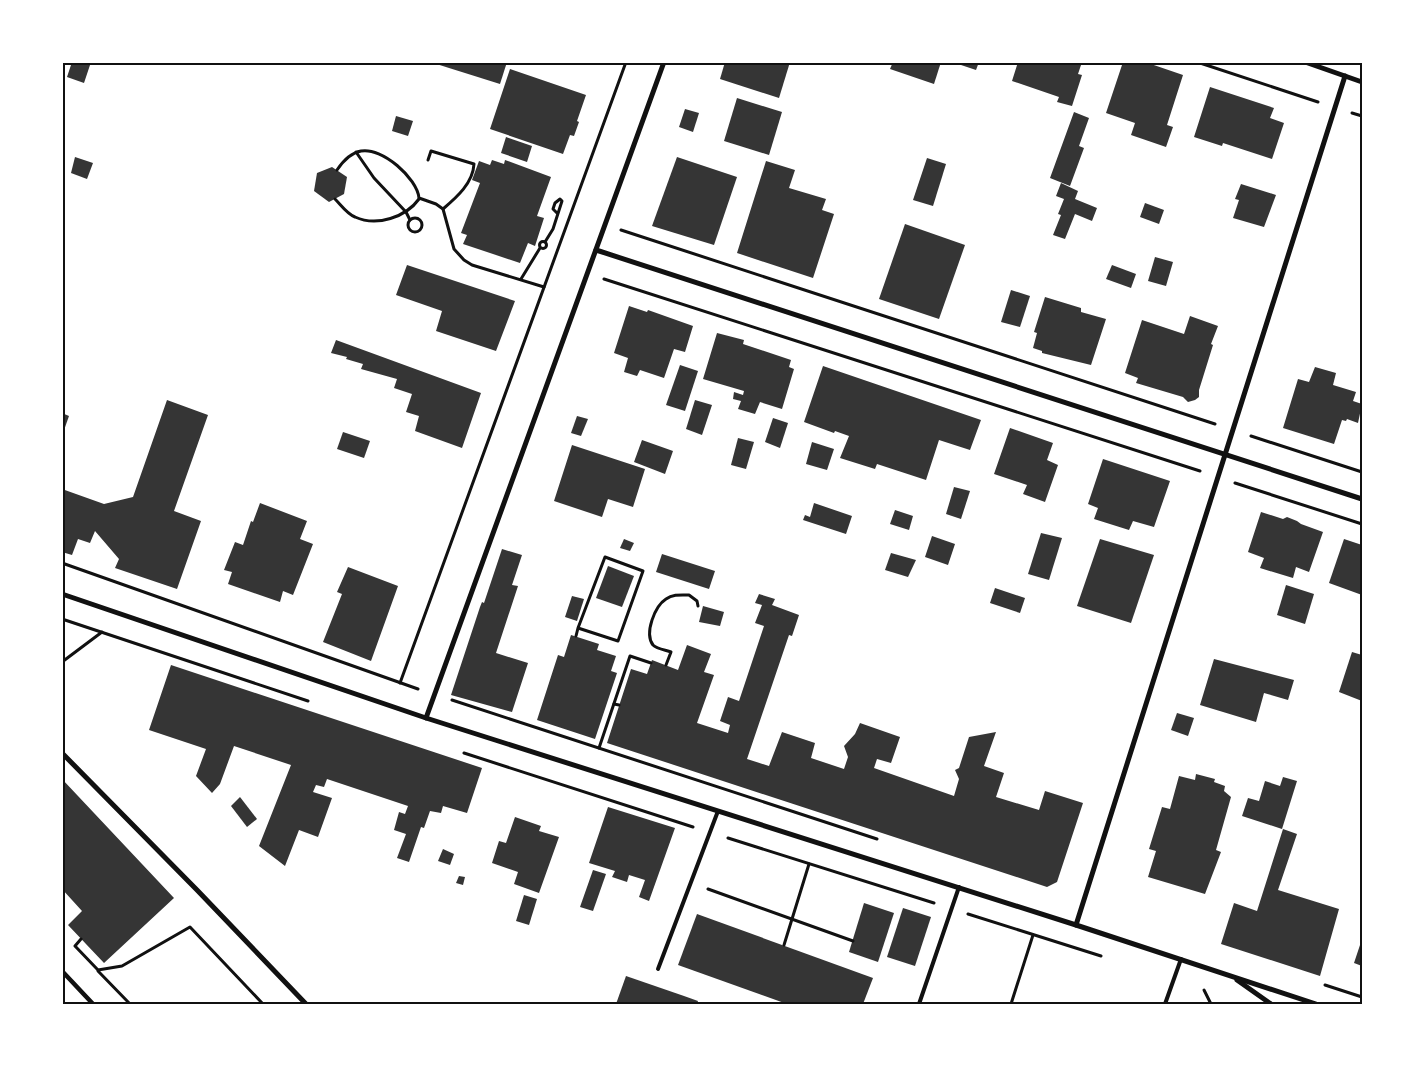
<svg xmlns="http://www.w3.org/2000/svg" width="1425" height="1067" viewBox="0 0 1425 1067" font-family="'Fira Sans Condensed',sans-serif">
  <rect width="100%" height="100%" fill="#fff"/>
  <g fill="#353535">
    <path d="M72,62H91L84,83L67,77Z"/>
    <path d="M430,62H507L500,84Z"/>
    <path d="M725,62H790L779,98L720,79Z"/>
    <path d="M893,62H941L934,84L890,69Z"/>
    <path d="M962,62H979L976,70L961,65Z"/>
    <path d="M1018,62H1082L1078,74L1082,75L1072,106L1057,102L1059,97L1012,81Z"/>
    <path d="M1123,62H1145L1183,75L1167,125L1173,127L1166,147L1131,135L1135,123L1106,113Z"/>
    <path d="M510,69L586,95L577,121L579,122L574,136L570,135L563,154L490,129Z"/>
    <path d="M1210,87L1274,108L1270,118L1284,123L1272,159L1223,143L1222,146L1194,137Z"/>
    <path d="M737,98L782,112L769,155L724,141Z"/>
    <path d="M685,109L699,113L693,132L679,127Z"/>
    <path d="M1074,112L1089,118L1079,146L1084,148L1070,186L1050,178Z"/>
    <path d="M396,116L413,121L408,136L392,131Z"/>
    <path d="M506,137L532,146L527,162L501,153Z"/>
    <path d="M75,157L93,163L87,179L71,173Z"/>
    <path d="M677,157L737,177L714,245L652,226Z"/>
    <path d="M927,158L946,164L933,206L913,200Z"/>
    <path d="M492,160L504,164L505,160L551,177L537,216L544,218L535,246L528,243L520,263L463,244L467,235L461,233L480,183L472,180L479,161L490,165Z"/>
    <path d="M766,161L795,170L789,188L826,199L822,210L834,214L813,278L737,253Z"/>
    <path d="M332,167L347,177L344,194L329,202L314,191L317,173Z"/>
    <path d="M1061,183L1078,191L1075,199L1097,208L1092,221L1075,214L1065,239L1053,235L1061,215L1058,214L1064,199L1056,196Z"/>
    <path d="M1241,184L1276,195L1264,227L1233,218L1239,200L1235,199Z"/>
    <path d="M1145,203L1164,210L1159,224L1140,217Z"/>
    <path d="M905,224L965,245L939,319L879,299Z"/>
    <path d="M1155,257L1173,262L1166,286L1148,281Z"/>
    <path d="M407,265L515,301L496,351L436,331L442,311L396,295Z"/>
    <path d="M1112,265L1136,274L1131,288L1106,279Z"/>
    <path d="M1011,290L1030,296L1020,327L1001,322Z"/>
    <path d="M1045,297L1081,308V312L1106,319L1091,365L1042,353V351L1033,348L1037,333L1034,332Z"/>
    <path d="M629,306L647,312L648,310L693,326L685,352L674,349L664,378L640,370L637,376L624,372L628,358L614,353Z"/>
    <path d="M1190,316L1218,326L1211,344L1213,345L1199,390V397L1195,400L1188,402L1183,397L1136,383L1138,378L1125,373L1142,320L1184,334Z"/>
    <path d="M717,333L744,340L743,344L791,360L789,367L794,369L782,409L760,402L755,414L738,409L741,401L733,399L734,392L743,395L744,391L703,379Z"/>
    <path d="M336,340L481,393L462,448L415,431L419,416L406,412L412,394L394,388L397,379L361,369L363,364L346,359L347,357L331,353Z"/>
    <path d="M680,365L698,371L685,411L666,405Z"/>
    <path d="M823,366L981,420L970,450L939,440L926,480L877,464L875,469L840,458L849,436L835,431L834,433L804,422Z"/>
    <path d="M1315,367L1336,373L1333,385L1356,392L1353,401L1362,404L1358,423L1347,419L1346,421L1342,420L1334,444L1283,428L1298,379L1309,382Z"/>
    <path d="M167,400L208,415L174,511L201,521L177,589L115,568L119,559L95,531L90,543L78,539L72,555L62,552V489L104,504L133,497Z"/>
    <path d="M695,400L712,405L702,435L686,429Z"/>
    <path d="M62,413L69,416L63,433H62Z"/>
    <path d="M577,416L588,419L581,436L571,433Z"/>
    <path d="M773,418L788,423L780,448L765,442Z"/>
    <path d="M1010,428L1053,443L1047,460L1058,465L1045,502L1023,494L1027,485L994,474Z"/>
    <path d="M343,432L370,441L364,458L337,449Z"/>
    <path d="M738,438L754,442L746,469L731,465Z"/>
    <path d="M642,440L673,451L665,474L634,462Z"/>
    <path d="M812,442L834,449L827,470L806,464Z"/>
    <path d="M572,445L645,469L633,507L608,499L602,517L554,501Z"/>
    <path d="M1103,459L1170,481L1154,527L1133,521L1129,530L1094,519L1098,508L1088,504Z"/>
    <path d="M954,487L970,491L961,519L946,514Z"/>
    <path d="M260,503L307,521L300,539L313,544L293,595L283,591L280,602L228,584L232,572L224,570L235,542L243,545L251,521L253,522Z"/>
    <path d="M814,503L852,516L846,534L803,520L805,515L810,517Z"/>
    <path d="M895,510L913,516L909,530L890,524Z"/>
    <path d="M1261,512L1283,519L1287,517L1297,521L1301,524L1323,532L1309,572L1296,567L1293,578L1260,568L1264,558L1248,552Z"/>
    <path d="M1041,533L1062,538L1049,580L1028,574Z"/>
    <path d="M932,536L955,544L948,565L925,557Z"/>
    <path d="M624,539L634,543L630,551L620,548Z"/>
    <path d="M1100,539L1154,555L1131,623L1077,606Z"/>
    <path d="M1344,539L1362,545V595L1329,583Z"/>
    <path d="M502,549L522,555L512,585L518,586L496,653L528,663L512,712L451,695L480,607L482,602L484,603Z"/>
    <path d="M891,553L916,560L908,577L885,570Z"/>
    <path d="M662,554L715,571L709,589L656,572Z"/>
    <path d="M608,566L634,576L622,607L596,598Z"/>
    <path d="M348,567L398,586L371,661L323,642L342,594L337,592Z"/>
    <path d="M1286,585L1314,594L1305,624L1277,615Z"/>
    <path d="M995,588L1025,598L1020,613L990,603Z"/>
    <path d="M759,594L775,599L772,605L799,615L792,636L789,635L747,759L769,766L782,732L815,743L811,758L844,769L848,757L844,746L855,734L860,723L900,737L891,763L877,759L874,768L954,796L959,779L955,770L959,768L969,737L996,732L984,766L1004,773L996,797L1039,810L1045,791L1083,803L1057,882L1047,887L607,743L631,669L647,674L652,660L678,670L687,645L711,654L704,672L714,675L697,723L728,733L730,725L720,721L728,697L739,701L764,626L755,623L762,605L755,603Z"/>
    <path d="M572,596L584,599L577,621L565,617Z"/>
    <path d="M703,606L724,612L720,626L699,622Z"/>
    <path d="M571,635L599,644L597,650L616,656L611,671L617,673L595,739L537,720L558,655L564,657Z"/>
    <path d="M1352,652L1362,655V701L1339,692Z"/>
    <path d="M1214,659L1294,680L1288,700L1264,693L1256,722L1200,705Z"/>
    <path d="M171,665L482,768L467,813L443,806L441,813L430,811L424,828L421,827L409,862L397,858L406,834L394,830L399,812L405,814L408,806L327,779L324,787L316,785L313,792L332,798L318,837L299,830L285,866L259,846L291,765L234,746L220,784L212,793L196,776L206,749L149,730Z"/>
    <path d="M1177,713L1194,718L1188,736L1171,730Z"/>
    <path d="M1196,774L1215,779L1214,782L1225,786L1224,791L1231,797L1216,850L1221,852L1205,894L1148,877L1156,851L1149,849L1162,807L1170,809L1179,776L1195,780Z"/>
    <path d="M1283,777L1297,781L1282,829L1242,816L1248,798L1259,801L1265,781L1280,786Z"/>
    <path d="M62,779L174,898L104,963L68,925L82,911L62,889Z"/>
    <path d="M240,797L257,819L247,827L231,806Z"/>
    <path d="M608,807L675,828L649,901L639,897L645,880L629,875L627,882L612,877L615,871L589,863Z"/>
    <path d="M515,817L541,826L539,831L559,837L539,893L514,884L518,872L492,863L499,841L506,843Z"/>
    <path d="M1283,829L1297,834L1278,890L1339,909L1320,976L1221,944L1234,903L1257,911Z"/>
    <path d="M443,849L454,854L450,865L438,861Z"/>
    <path d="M593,870L606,874L593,911L580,907Z"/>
    <path d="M459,876L465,877L463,885L456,883Z"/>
    <path d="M524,895L537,899L529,925L516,921Z"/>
    <path d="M864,903L894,913L878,962L849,952Z"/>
    <path d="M903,908L931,917L915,966L887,957Z"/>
    <path d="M697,914L873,978L863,1004H787L678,965Z"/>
    <path d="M1362,939V966L1354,963Z"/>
    <path d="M626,976L684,996L698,1001L697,1004H616Z"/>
  </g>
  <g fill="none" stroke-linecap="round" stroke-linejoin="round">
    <g stroke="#111" stroke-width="3">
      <path d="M1197,62L1318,102"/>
      <path d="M1352,113L1362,116"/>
      <path d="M356,152L374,178L406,212L410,220"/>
      <path d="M428,160L431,151L474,164C473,183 457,197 443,209"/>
      <path d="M337,170C343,161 350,153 361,151C382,147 417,178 419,198L436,204L443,209L454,249L464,260L472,265L544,287"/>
      <path d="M335,199C341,205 347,214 355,217C377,227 406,217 419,199"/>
      <circle cx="415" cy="225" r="7"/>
      <path d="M621,230L1215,424"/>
      <circle cx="543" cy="245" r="3.5"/>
      <path d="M545,242L553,229L562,201L560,199L555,203L553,209L557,213"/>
      <path d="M521,279L540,248"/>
      <path d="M604,279L1200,471"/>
      <path d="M1251,436L1362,472"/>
      <path d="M1235,483L1362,524"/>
      <path d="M62,563L418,689"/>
      <path d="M62,619L308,701"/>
      <path d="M576,636L578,628L605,557L643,571L618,641L578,628"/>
      <path d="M62,662L102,632"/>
      <path d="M666,665L671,652C666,650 657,649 653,645C644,633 655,606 666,599C673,594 681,595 689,595L697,601L698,606"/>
      <path d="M400,683L626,62"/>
      <path d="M452,700L877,839"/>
      <path d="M614,704L619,705"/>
      <path d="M599,748L630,656L651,663"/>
      <path d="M464,753L693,827"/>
      <path d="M728,838L934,903"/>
      <path d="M708,889L853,941"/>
      <path d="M968,914L1101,956"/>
      <path d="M81,939L75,946L98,970L122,966L190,927L263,1004"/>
      <path d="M784,945L809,864"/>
      <path d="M98,971L130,1004"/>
      <path d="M1325,985L1362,997"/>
      <path d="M1204,990L1211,1004"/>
      <path d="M1011,1004L1033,935"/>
    </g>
    <g stroke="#111" stroke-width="4">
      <path d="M658,969L718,811"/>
      <path d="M919,1004L959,887"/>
      <path d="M1165,1004L1181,959"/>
    </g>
    <path stroke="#111" stroke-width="4.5" d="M62,971L93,1004"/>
    <g stroke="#111" stroke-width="5">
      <path d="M1305,62L1362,82"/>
      <path d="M596,250L1362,499"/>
      <path d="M62,594L426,718L1076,925L1316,1004"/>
      <path d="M426,718L664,62"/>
      <path d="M62,753L197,890L306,1004"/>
      <path d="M1076,925L1345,76"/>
      <path d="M1237,980L1271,1004"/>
    </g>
  </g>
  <rect width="1425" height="1067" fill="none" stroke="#ffffff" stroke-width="128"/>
  <rect x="64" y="64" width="1297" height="939" fill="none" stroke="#111" stroke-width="2"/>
</svg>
